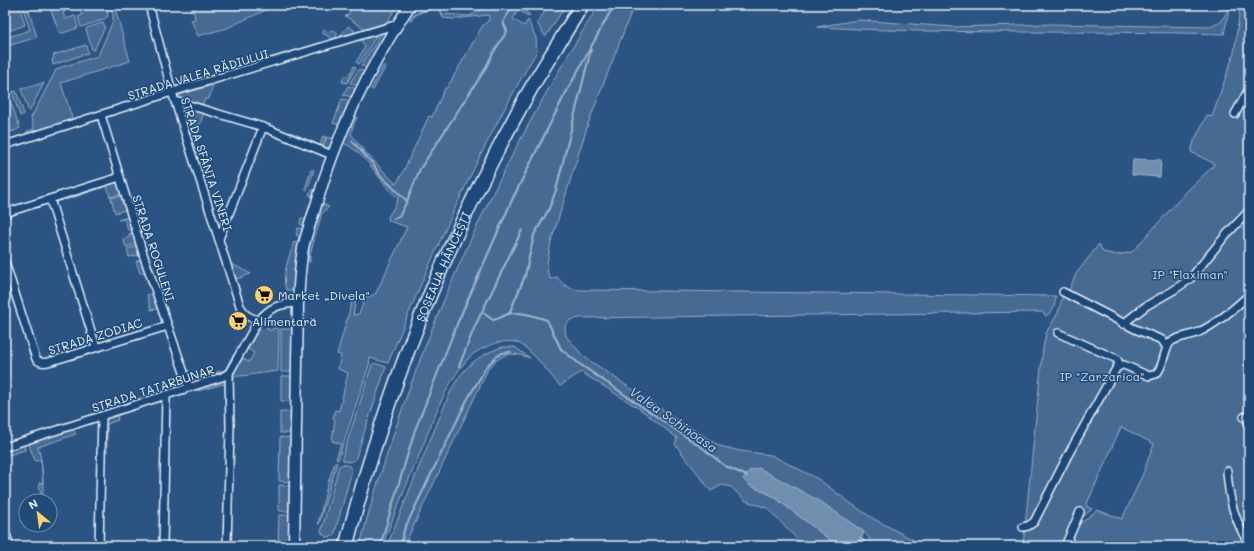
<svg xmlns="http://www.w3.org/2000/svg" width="1254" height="551" viewBox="0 0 1254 551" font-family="Mali,sans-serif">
  <rect width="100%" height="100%" fill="#2b5482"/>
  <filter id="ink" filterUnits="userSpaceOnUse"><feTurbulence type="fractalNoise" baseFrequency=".025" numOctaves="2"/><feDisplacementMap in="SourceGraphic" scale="8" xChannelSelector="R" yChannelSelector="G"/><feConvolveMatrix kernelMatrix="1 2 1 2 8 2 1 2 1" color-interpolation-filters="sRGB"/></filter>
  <g filter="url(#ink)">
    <g fill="#476b93" stroke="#98aec6">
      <path d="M5,5H19L25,25L11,30L5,11Z"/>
      <path d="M22,5H27L37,37L8,46L5,36V23L9,37L30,30Z"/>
      <path d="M49,5H65L66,11L63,12L65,19L75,16L78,28L63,33L59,32Z"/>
      <path d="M79,5H106L108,16L103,20L81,27L78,17L82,15Z"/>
      <path d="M110,5H114L130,61L61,83L73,121L28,134L26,132L34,129L31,118L56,70L59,68L98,56L113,21V14Z"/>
      <path d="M202,5H270L266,10L227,28L198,36L191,20L195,19L193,8Z"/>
      <path d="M354,5H398L386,23L365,29L345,16L348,15L352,8H354Z"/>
      <path d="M485,5H520L519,7L529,14L530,17L518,10L513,19L524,26L528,20L536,38L537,51C478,151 432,256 388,363L370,358L369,362H370L338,460L336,459L341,444L332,441L335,419L333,418L335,410L339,411L348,373L338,369L341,355L337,354L353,298L356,300L353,315L359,314L366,296L369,297L376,293L407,227L389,221L388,217L396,204L398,198C378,181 367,153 343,143L334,167H332L351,120L355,116L357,117L353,126L351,134L366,153L396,184L403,172L429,116L432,117L445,88H447L483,25L489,20V15L454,19L443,18L440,9L438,8C428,11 416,11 411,21L410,18L419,12L438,7L443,14L469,16L483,9Z"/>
      <path d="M549,5H566L546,36H545L537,23Z"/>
      <path d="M599,5H634L588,124L551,242L547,264L548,273L550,279L557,277C565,287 569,289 582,290L1056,296C1055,305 1054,311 1046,316L1042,312L580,318L570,320L565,327L566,336L583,356L679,421L720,446L740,451L771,455L818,479L853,505L874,519L921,544L927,546H866L870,539L864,532L821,502L749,485L773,496L838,546H795L797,539L767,508L746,501L731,487L722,485L711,491L675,444L677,438L640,409L581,372L560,386C550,375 533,351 520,344C507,336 477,348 468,359C444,385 433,421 420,453C407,484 394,515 382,546H360C369,508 382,470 394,433C444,282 514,139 599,5Z"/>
      <path d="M1239,5H1249V546H1068L1076,527L1097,510L1122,519L1142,476L1154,444L1121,427L1086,506L1092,509L1077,522L1062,546H1023L1043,348L1046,333L1058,313L1063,295L1066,297L1076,274L1099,244L1103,252L1117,255L1132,252L1187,191L1215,164L1191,152L1194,141L1207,115L1212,117L1234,53L1240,9L1237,7Z"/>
      <path d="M1230,6L1224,34C1089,30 953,35 817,27L858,20L953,27L1051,24L1210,27L1221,22Z"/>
      <path d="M102,23H103L105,27L94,50H92L86,29L87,28Z"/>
      <path d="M348,26L354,30V33L340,36Z"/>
      <path d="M324,29L327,32L333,30L338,33L334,40L321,32Z"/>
      <path d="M383,31H386L387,32L368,69L361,65Z"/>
      <path d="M379,32L359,64L356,62L365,47L361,40L358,41L357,39Z"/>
      <path d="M86,45L88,53L53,65L52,59L54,58L53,55Z"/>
      <path d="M354,66L356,67L347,83L342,82L344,76H348Z"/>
      <path d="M383,66H386L373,90L371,89Z"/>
      <path d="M359,69L366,73L359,86L350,83Z"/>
      <path d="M44,83L29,112L21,89Z"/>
      <path d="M213,85L209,99H205L203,104L185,101L179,97V95Z"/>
      <path d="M348,86L357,89L353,97L343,95Z"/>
      <path d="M16,91L24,114L20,116L12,92Z"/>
      <path d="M5,94L8,95L20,128L12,132L5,111Z"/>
      <path d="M342,99L351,101L340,125L333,123Z"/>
      <path d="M183,106L204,112L196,138L191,137L181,107Z"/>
      <path d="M290,132L320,145L323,136L326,137L321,148L289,134Z"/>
      <path d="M327,137L334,139L331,146L325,149L323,148Z"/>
      <path d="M311,170H314L307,190L305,189Z"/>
      <path d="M111,183C120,182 120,187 122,194L110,197L107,186L66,200L65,197Z"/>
      <path d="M315,189H318L306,227L300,224L301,218L305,219L313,196L309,195L311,191Z"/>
      <path d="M122,196L125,210L115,213L111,198Z"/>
      <path d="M323,204L329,207L322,213L310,255V262H309C307,243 315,225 320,207Z"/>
      <path d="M128,217L133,229L128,230L124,219L118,220Z"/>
      <path d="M298,228L306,229L295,290H286C281,275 289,258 294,242L297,243L299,236L296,235Z"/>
      <path d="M134,233L137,244L126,247L123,239L130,237L129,234Z"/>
      <path d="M138,246L141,255L129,257L127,249Z"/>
      <path d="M142,260L146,272L140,273L136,261Z"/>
      <path d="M232,264L251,274L236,279L231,265Z"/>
      <path d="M153,293L158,307L156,309L151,310L147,295Z"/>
      <path d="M268,328V330H272L273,328L279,329L278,371L233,377L235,370L241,358L249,362L254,353L246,348L257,331Z"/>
      <rect x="281" y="329" width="12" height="43"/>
      <path d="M502,347H515L530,358C510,351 502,353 488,369L404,546H387C404,504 421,461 439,419C446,403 452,384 464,371C474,359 488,352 502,347Z"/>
      <path d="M233,355L236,356C228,370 223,373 208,378L207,375L225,370Z"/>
      <path d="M374,363L386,367L355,460L351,462L344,461L342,458L372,365Z"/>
      <path d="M281,376H293L292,401H281Z"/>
      <path d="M223,380L225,381L227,392H226V387L223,384L198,391V388Z"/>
      <path d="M280,412H293L292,433H280Z"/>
      <path d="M117,414L118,420L107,424V452H104L105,423L108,417Z"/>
      <path d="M70,429L73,430L76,434L38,447C43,463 43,480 43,497L41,496L39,483H43L41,460L35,461L29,445L35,440Z"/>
      <path d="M280,437L293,438L292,482L279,481Z"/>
      <path d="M24,445L25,450L5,456V451Z"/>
      <path d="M335,462L337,463L319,524H318L327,486Z"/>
      <path d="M343,464L349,466L352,470L334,536L326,537L321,532L339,466Z"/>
      <path d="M279,485L292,486L291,511H280L279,510Z"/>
      <path d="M279,515H291L290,543L278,542Z"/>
    </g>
    <g fill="#708ead" stroke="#a0b6cb">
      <path d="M1133,159L1161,160L1160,177L1132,175Z"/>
      <path d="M759,468L821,502L864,532L859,546H838L773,496L749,485L743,479L749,471Z"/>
    </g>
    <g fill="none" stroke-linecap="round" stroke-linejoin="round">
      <g stroke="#a0b6cb" stroke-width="2">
        <path d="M352,141L373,164L380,175L407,201"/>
        <path d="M393,219L400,215L407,201L420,169L484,71L493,53L507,31L503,22L513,5"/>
        <path d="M482,312L493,320C498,319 503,316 508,314C521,311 535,316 547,320L561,349L581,365L704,449L725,466L747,476"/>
        <path d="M509,314L525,276L534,235L549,209L556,190L591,49"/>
        <path d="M459,366L475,326L522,230"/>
        <path d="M860,538L866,543L867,546"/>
        <path d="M380,546L415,430L457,324L512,200L562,100L614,5"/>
        <path d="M401,546L404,530L467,400L480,378L486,367L496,357L502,353L511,352"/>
      </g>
      <g stroke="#e8f1f8" stroke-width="10">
        <g id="street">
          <path d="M149,5L172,92L240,306L246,315L258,321"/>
          <path d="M175,101L263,127L332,155"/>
          <path d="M1235,114L1249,89"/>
          <path d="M101,115L144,257L189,387"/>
          <path d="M5,145L172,92L398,24"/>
          <path d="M50,199L96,347"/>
          <path d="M5,213L120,177"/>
          <path d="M219,239L263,127"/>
          <path d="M5,262L36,359C40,364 46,363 52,361L168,326"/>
          <path d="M1063,292L1135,329L1162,340L1167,348"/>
          <path d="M1123,324L1146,306L1174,290L1190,279L1226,235L1249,211"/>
          <path d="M1058,333L1117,359L1120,366"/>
          <path d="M1244,417L1249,421"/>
          <path d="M5,447L222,377L229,373L258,321C271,306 280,304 298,303"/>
          <path d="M1227,471C1229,500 1234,519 1249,544"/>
          <path d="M1023,527L1028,526L1034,522L1068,455L1117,367L1121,365H1124L1149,376L1156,374C1165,366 1163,347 1172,341C1180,336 1191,336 1199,332C1218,323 1234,309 1249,295"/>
          <path d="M5,531L10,546"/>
          <path d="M99,546L102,416"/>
          <path d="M163,546L166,395"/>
          <path d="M227,546L230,428L229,373"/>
          <path d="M1065,546L1080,512"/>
        </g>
      </g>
      <g stroke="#e8f1f8" stroke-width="13">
        <path id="secondary" d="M294,546L298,303C299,284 300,266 303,248C306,234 312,219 316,205C337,133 369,67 410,5"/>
      </g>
      <g stroke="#e8f1f8" stroke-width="16">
        <g id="highway">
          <path id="s1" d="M346,546C387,387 449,233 530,90C547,61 565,33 582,5"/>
        </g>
      </g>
      <use href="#street" stroke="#1f4a7a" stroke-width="7"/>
      <use href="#secondary" stroke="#1f4a7a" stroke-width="10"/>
      <use href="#highway" stroke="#1f4a7a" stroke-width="13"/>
    </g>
  </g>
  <defs>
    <g id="supermarket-disc" transform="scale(1)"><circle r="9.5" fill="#ffd166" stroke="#1f4a7a"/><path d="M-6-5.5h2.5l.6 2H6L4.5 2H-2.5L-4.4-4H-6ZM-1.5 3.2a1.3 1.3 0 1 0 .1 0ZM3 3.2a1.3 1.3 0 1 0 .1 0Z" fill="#111"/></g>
  </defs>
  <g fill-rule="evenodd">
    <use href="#supermarket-disc" x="264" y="295"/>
    <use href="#supermarket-disc" x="238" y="321"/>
  </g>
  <g text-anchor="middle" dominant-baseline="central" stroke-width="3" stroke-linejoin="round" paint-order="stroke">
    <g font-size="12" fill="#e8f1f8" stroke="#1f4a7a">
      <text transform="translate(198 74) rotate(-17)">STRADA VALEA RĂDIULUI</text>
      <text transform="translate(207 164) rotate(72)">STRADA SFÂNTA VINERI</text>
      <text transform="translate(154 248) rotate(72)">STRADA ROGULENI</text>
      <text stroke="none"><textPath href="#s1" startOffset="296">ȘOSEAUA HÂNCEȘTI</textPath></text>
      <text transform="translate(95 336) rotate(-17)">STRADA ZODIAC</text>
      <text transform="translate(153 388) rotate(-18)">STRADA TATARBUNAR</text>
    </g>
    <g font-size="12" fill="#d0dde9" stroke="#1f4a7a">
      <text x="1190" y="274">IP "Flaximan"</text>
      <text x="1102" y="376">IP "Zarzarica"</text>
    </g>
    <g font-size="12" fill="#e8f1f8" stroke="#1f4a7a" text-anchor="start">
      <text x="278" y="295">Market „Divela"</text>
      <text x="252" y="321">Alimentară</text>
    </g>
    <g font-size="13" font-style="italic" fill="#d0dde9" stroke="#1f4a7a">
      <text transform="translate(674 419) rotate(35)">Valea Schinoasa</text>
    </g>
  </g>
  <rect width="1254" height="551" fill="none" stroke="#1f4a7a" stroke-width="20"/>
  <rect x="10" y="10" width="1234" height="531" fill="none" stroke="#e8f1f8" stroke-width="1.5" filter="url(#ink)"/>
  <g transform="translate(38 513) rotate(331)"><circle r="19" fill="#1f4a7a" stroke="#6f8dac"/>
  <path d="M0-3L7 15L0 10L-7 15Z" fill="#ffd166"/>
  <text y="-6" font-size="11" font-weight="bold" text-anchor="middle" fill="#e8f1f8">N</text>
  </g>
</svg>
